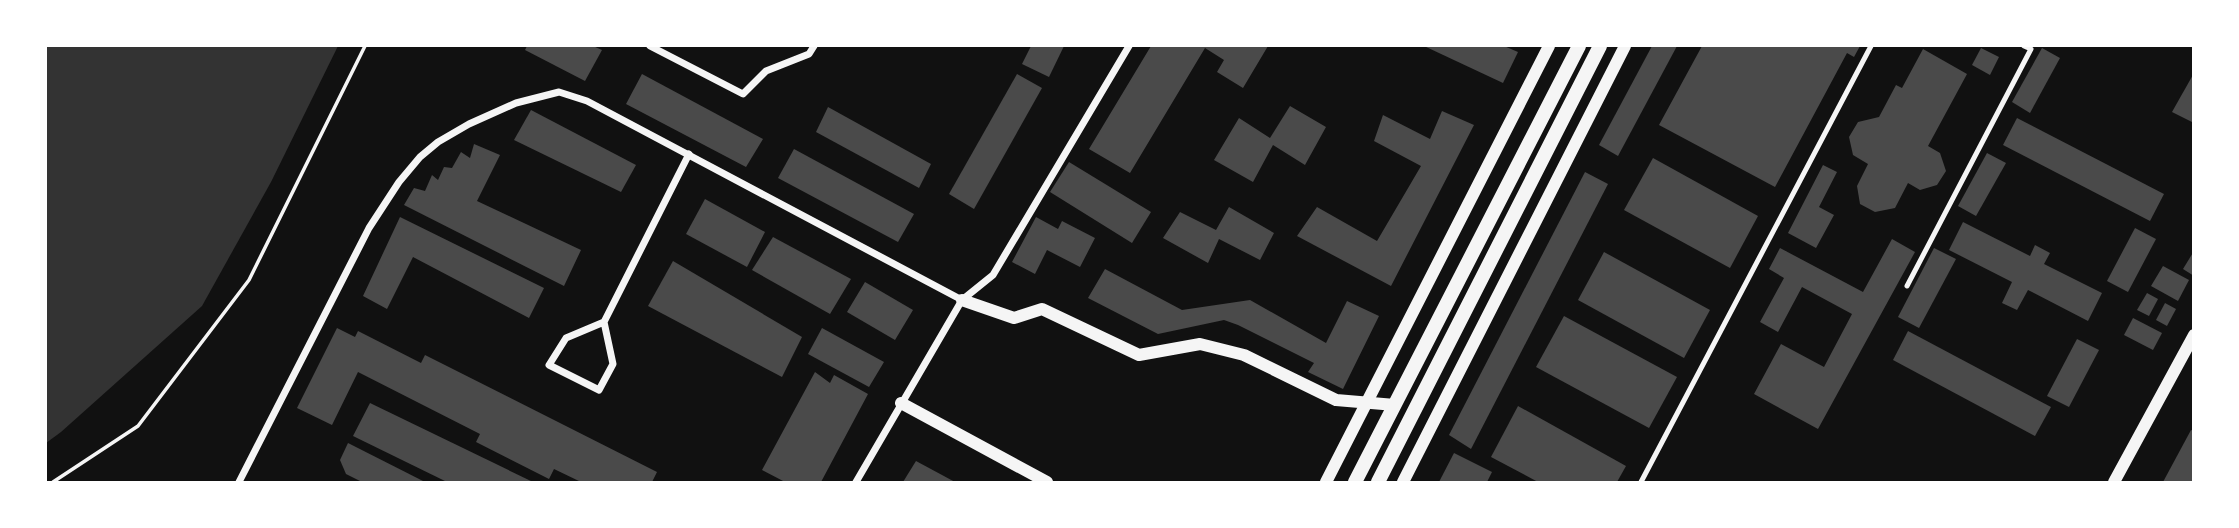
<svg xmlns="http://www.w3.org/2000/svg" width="2239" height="528" viewBox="0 0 2239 528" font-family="'Asap Condensed',sans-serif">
  <rect width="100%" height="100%" fill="#111"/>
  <path fill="#333" d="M46,46H338L271,182L202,306L61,432L46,443Z"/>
  <g fill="#4a4a4a">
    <path d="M527,46H593L602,50L585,81L525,50Z"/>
    <path d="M1031,46H1064L1049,77L1022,64Z"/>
    <path d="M1151,46H1268L1243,88L1217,72L1224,60L1205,48L1130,173L1089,149Z"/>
    <path d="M1424,46H1504L1518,52L1503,83Z"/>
    <path d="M1652,46H1677L1618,156L1599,145Z"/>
    <path d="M1702,46H1860L1854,57L1847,53L1775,187L1659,125Z"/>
    <path d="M1981,48L1999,57L1990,75L1972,65Z"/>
    <path d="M2042,48L2060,58L2030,113L2012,102Z"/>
    <path d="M1923,49L1967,74L1928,146L1940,153L1946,171L1937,185L1920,190L1908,183L1895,208L1875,212L1860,204L1857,186L1868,164L1853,155L1849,137L1858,122L1879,117L1896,85L1902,88Z"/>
    <path d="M2194,73V123L2172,112Z"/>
    <path d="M642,74L763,139L746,167L626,104Z"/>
    <path d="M1017,74L1042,88L974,209L949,194Z"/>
    <path d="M1290,106L1326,127L1305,165L1273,145L1253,182L1214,160L1239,118L1270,138Z"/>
    <path d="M828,107L931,164L919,188L816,132Z"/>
    <path d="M531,110L636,165L621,192L514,140Z"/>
    <path d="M1442,111L1474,125L1391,286L1297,236L1317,207L1377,241L1421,166L1374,141L1383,115L1430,139Z"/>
    <path d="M2017,118L2164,194L2150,221L2003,145Z"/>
    <path d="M474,144L500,155L477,201L581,250L564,286L404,205L414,188L425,191L432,175L438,180L444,167L452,168L461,152L470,158Z"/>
    <path d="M794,149L914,214L898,242L778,178Z"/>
    <path d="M1987,153L2006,163L1976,216L1958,206Z"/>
    <path d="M1653,158L1758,216L1730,268L1624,210Z"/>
    <path d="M1069,162L1151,212L1132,243L1050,192Z"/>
    <path d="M1823,165L1837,172L1819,207L1834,215L1816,248L1788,233Z"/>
    <path d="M1585,172L1608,184L1471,449L1449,435Z"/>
    <path d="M705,199L765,232L747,267L686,234Z"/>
    <path d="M1229,207L1274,233L1260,260L1219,239L1208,263L1163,238L1180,212L1216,230Z"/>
    <path d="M400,217L544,288L529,318L413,257L387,309L363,296Z"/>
    <path d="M1036,217L1058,229L1062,221L1095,238L1080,267L1047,250L1035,274L1012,262Z"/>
    <path d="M1963,222L2030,256L2035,245L2050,253L2044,264L2102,293L2088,321L2028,290L2017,310L2002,303L2012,282L1949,250Z"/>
    <path d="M2135,228L2156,239L2128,292L2107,281Z"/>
    <path d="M773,237L851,279L830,314L752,270Z"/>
    <path d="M1892,239L1915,252L1818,429L1754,394L1781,344L1824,367L1852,314L1802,287L1778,332L1760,322L1784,278L1769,269L1780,248L1863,292Z"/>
    <path d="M1934,248L1956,259L1919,328L1898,317Z"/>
    <path d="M2194,251V276L2183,269Z"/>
    <path d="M1604,252L1710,310L1684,358L1578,300Z"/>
    <path d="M673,261L802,337L782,377L648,306Z"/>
    <path d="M2163,266L2189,280L2178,301L2151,286Z"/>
    <path d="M1105,269L1182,310L1250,300L1326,343L1347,301L1379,316L1343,389L1308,372L1314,363L1238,325L1224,320L1158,334L1088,298Z"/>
    <path d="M865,282L913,310L895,340L847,312Z"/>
    <path d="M2147,293L2158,299L2149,316L2137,310Z"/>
    <path d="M2165,303L2176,309L2167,326L2156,320Z"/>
    <path d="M1564,316L1677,377L1649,428L1536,367Z"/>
    <path d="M2133,318L2162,333L2153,350L2124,335Z"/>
    <path d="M337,328L355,337L358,331L421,363L425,355L657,472L652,482H581L554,469L549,479L476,442L480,434L358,372L332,425L297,408Z"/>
    <path d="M822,328L884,362L869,387L808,354Z"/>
    <path d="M1908,331L2051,407L2035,436L1893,360Z"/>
    <path d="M2077,339L2099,350L2069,407L2047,396Z"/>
    <path d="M815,372L830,383L834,375L868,394L821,482H785L762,470Z"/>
    <path d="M370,403L533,482H447L353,436Z"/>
    <path d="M1518,406L1626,466L1617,482H1538L1491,457Z"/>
    <path d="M2191,430L2194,431V482H2163Z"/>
    <path d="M348,443L425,482H362L346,474L340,460Z"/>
    <path d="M1454,453L1492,472L1487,482H1439Z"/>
    <path d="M916,461L955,482H903Z"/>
  </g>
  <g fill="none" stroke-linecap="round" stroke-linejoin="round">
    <path stroke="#f5f5f5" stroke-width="3.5" d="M53,482L138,426L249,280L365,46"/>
    <g stroke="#f5f5f5" stroke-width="5">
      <path d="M1907,286L2031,49L2024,46"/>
      <path d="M1641,482L1871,46"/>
    </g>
    <g stroke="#f5f5f5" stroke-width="7">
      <path d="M650,46L743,94L766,71L809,54L814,46"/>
      <path d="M604,322L613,364L599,390L549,365L566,338L604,322L689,154"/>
      <path d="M239,482L369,228L399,182L420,157L438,142L469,124L516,103L559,92L587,101L962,300"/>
      <path d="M856,482L962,300L993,275L1129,46"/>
    </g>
    <g stroke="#f5f5f5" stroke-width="12">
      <path d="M962,300L1014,318L1042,309L1139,355L1200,344L1244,355L1336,400L1395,405"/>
      <path d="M901,403L1047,482"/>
      <path d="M1326,482L1549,46"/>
      <path d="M1403,482L1625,46"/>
      <path d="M2114,482L2194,335"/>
    </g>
    <g stroke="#f5f5f5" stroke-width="14">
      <path d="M1355,482L1579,46"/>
      <path d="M1378,482L1600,46"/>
    </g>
  </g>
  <rect width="2239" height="528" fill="none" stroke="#ffffff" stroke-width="94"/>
</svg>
